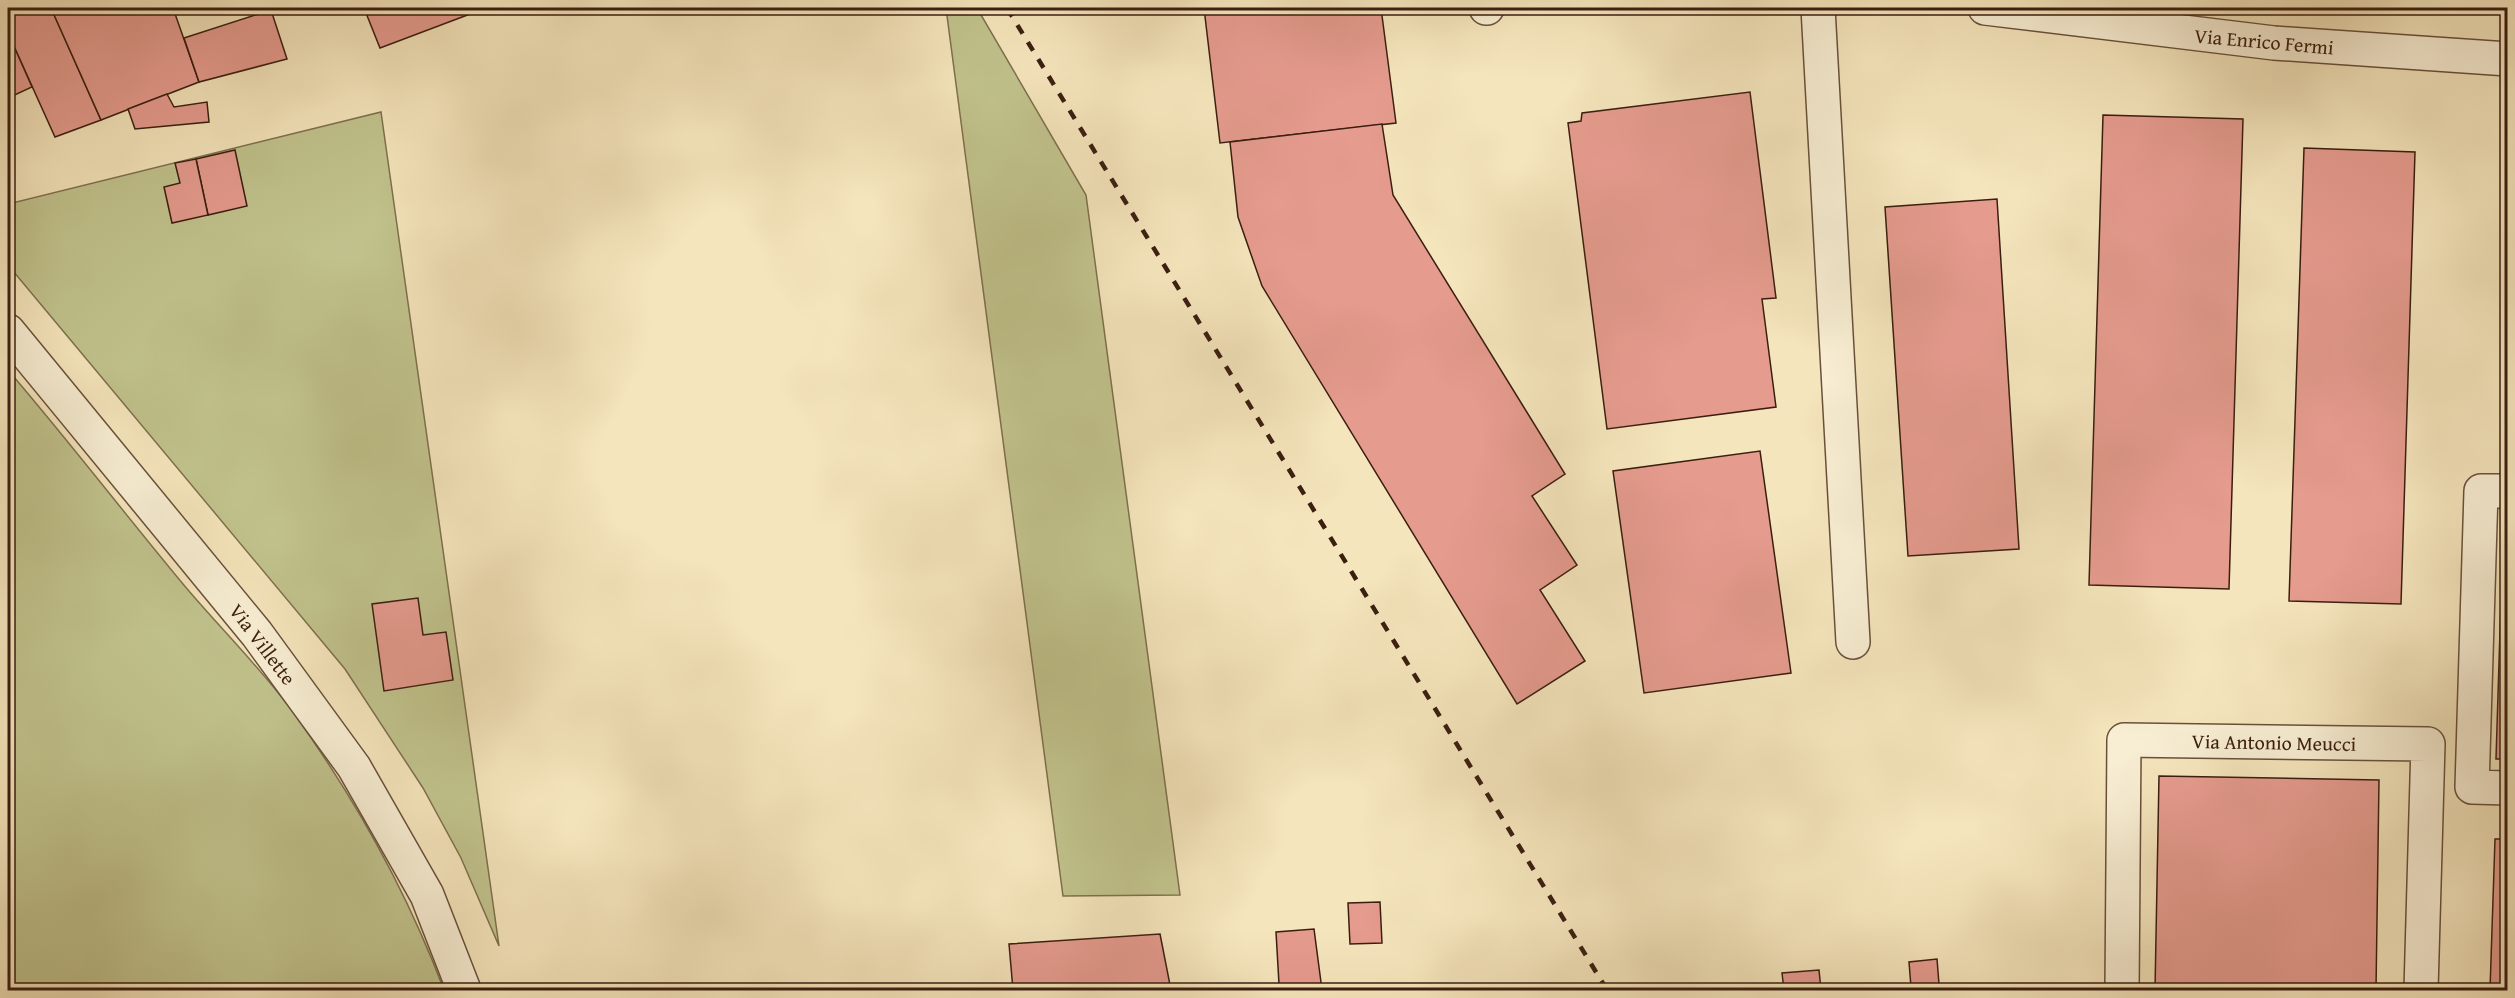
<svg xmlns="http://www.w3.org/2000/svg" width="2515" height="998" viewBox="0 0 2515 998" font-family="'Gentium Book Plus',serif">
  <rect width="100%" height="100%" fill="#f5e5bc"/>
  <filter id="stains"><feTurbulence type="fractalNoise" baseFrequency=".00333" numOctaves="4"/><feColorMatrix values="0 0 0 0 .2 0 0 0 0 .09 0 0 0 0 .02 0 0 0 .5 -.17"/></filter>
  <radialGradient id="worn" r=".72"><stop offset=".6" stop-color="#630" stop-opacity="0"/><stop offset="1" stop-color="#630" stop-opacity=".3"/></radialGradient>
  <g fill="#c1c38d" stroke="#7e704e" stroke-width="1.5">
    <path d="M946,8H977L1086,195L1180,895L1063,896Z"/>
    <path d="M381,112L499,946L461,858L423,788L345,669L8,265V204Z"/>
    <path d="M8,370C68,440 124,513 183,584C219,627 260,667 293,712C354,797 407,892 444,990H8Z"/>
  </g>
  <g fill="#e59b8e" stroke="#3a1e10" stroke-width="1.5">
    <path d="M8,8H51L101,120L55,137L8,33Z"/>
    <path d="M51,8H173L199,82L101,120Z"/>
    <path d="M364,8H486L380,48Z"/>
    <path d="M1204,8H1381L1396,123L1220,143Z"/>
    <path d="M271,10L287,59L199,82L184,38Z"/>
    <path d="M8,33L32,87L8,98Z"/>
    <path d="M1750,92L1776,298L1762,299L1776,407L1607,429L1568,123L1581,121L1582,113Z"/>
    <path d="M167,94L174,107L207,102L209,122L135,129L128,109Z"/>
    <path d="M2103,115L2243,119L2229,589L2089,585Z"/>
    <path d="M1382,124L1393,195L1565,474L1532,496L1577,565L1540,590L1585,661L1517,704L1262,286L1238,217L1230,142Z"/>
    <path d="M2304,148L2415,152L2401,604L2289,601Z"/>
    <path d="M235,150L247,206L208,215L196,159Z"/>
    <path d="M196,159L208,215L172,223L164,187L180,183L175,163Z"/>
    <path d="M1997,199L2019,549L1908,556L1885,207Z"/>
    <path d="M1760,451L1791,673L1644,693L1613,471Z"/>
    <path d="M2504,503H2508V759H2496Z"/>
    <path d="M418,598L423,635L446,632L453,680L384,691L372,604Z"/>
    <path d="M2159,776L2379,780L2376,990H2155Z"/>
    <path d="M2495,839H2508V990H2490Z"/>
    <path d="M1380,902L1382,943L1350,944L1348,903Z"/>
    <path d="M1314,929L1322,990H1244L1243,986L1279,984L1276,932Z"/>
    <path d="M1160,934L1171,990H1013L1009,944Z"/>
    <path d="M1937,959L1939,984L1911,987L1909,962Z"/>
    <path d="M1819,970L1821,990H1784L1782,973Z"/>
  </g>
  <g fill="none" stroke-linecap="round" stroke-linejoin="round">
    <g stroke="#69503b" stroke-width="36">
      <g id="minor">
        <path d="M1486,8H1487"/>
        <path d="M1818,8L1853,642"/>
        <path d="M1985,8L2274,43L2508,59"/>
        <path d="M8,331L257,634L354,767L427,895L464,990"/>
        <path d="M2508,491H2481L2472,787L2508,788"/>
        <path d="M2122,990L2124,740L2428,744L2421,990"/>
      </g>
    </g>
    <use href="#minor" stroke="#f8eed3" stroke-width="33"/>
    <path stroke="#3a1e10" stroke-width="4.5" stroke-dasharray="10 10" stroke-linecap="butt" d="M1007,8L1607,990"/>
  </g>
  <g text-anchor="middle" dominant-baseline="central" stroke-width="4.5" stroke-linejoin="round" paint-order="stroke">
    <g font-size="20" fill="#3a1e10" stroke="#f8eed3">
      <text transform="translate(2264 41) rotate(5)">Via Enrico Fermi</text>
      <text transform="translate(263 644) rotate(53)">Via Villette</text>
      <text transform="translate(2274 742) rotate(1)">Via Antonio Meucci</text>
    </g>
  </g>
  <rect width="2515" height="998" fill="none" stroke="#f5e5bc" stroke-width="30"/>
  <rect x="9" y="9" width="2497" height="980" fill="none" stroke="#3a1e10" stroke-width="3"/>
  <rect x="15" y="15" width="2485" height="968" fill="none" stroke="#3a1e10" stroke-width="1.5"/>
  <rect width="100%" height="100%" filter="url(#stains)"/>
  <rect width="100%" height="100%" fill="url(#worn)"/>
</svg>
